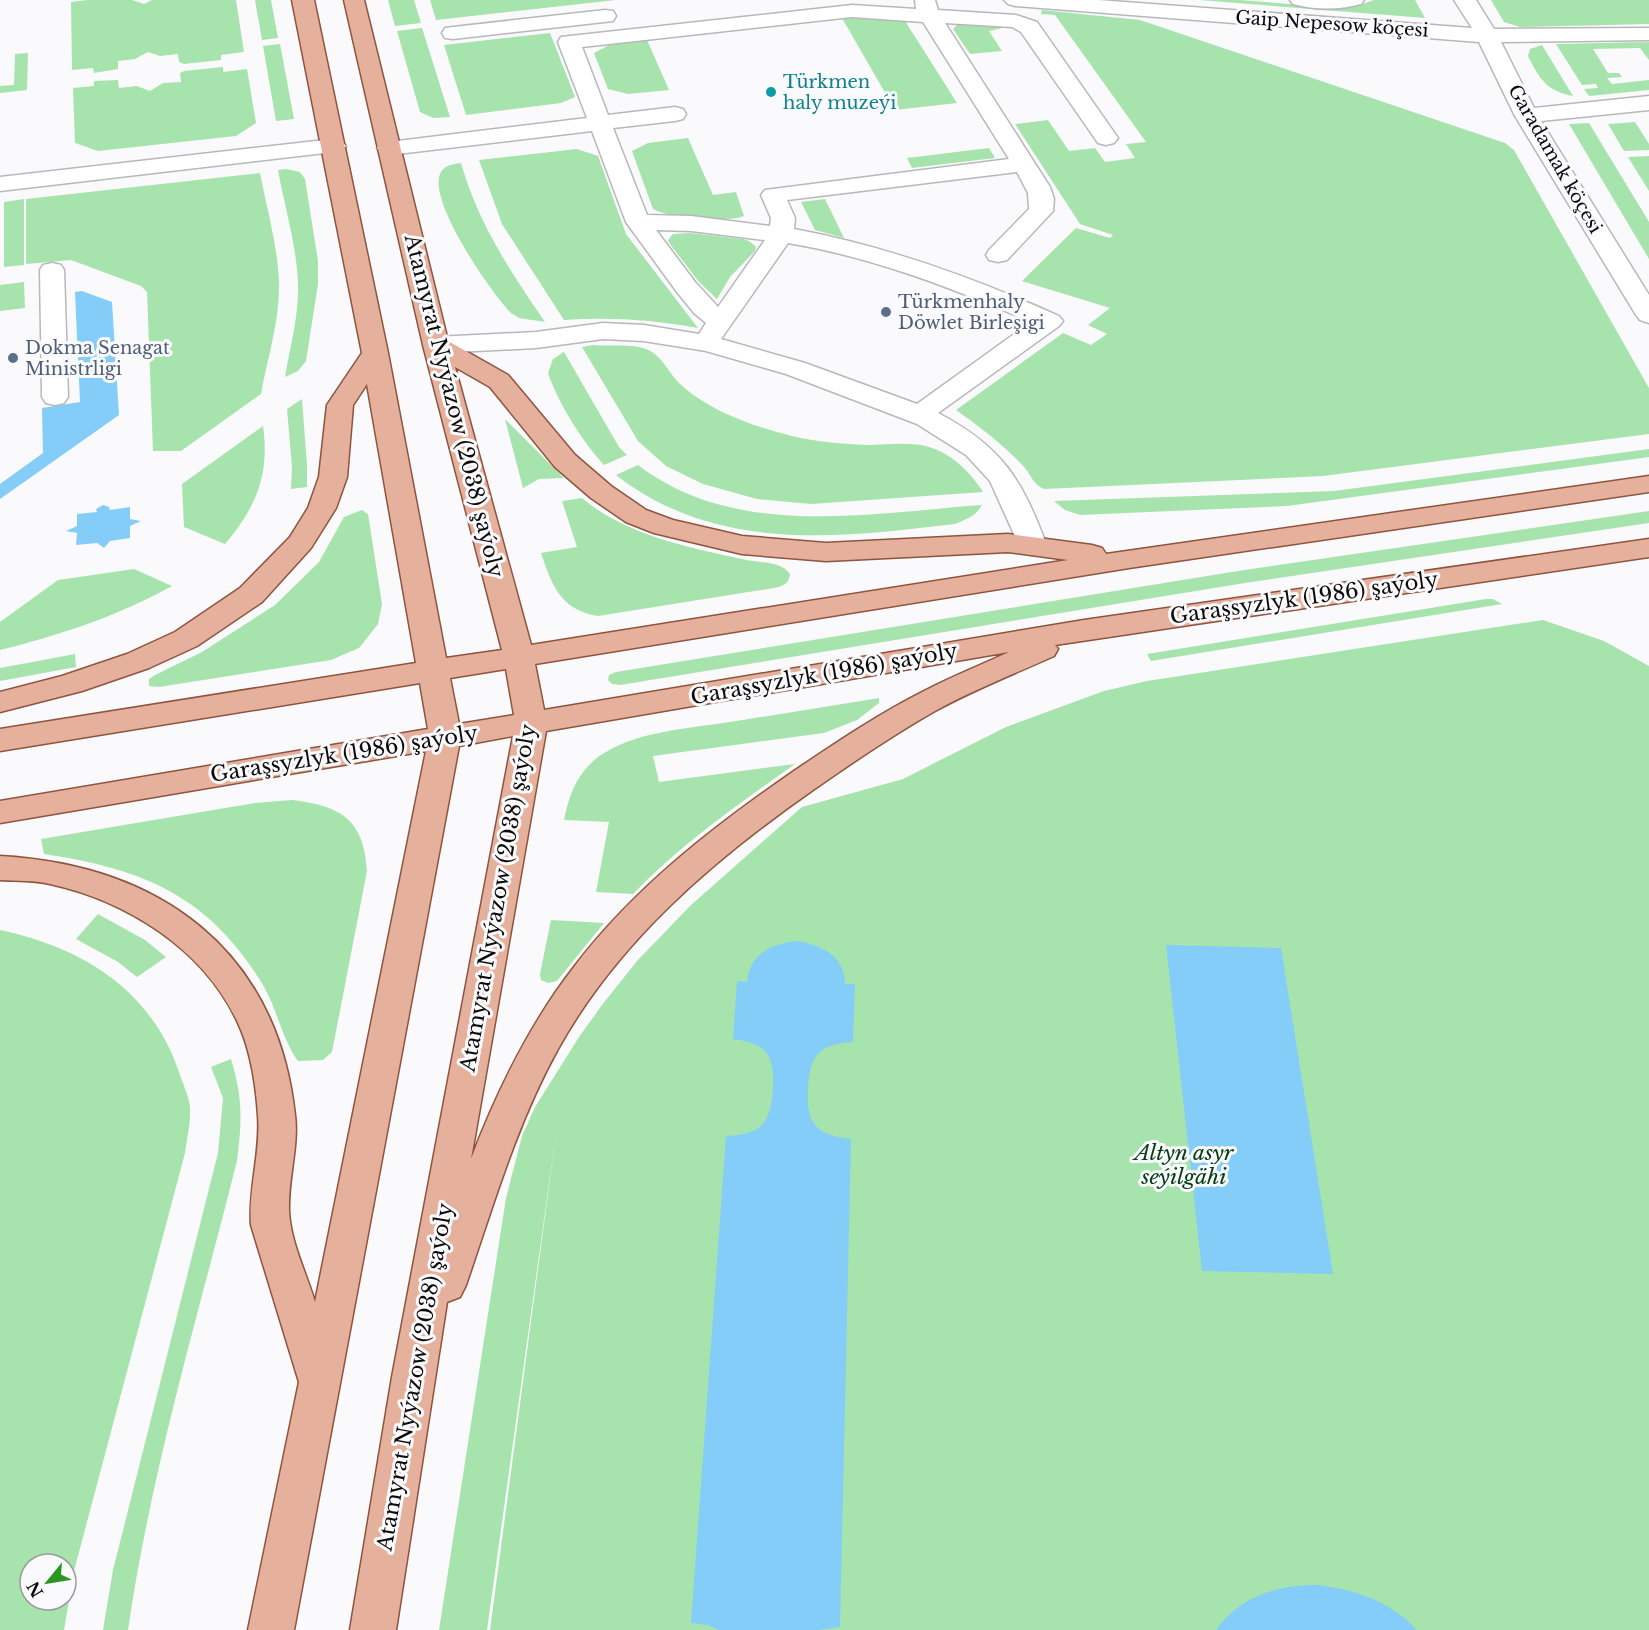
<svg xmlns="http://www.w3.org/2000/svg" width="1649" height="1630" viewBox="0 0 1649 1630" font-family="'Libre Baskerville',serif">
  <rect width="100%" height="100%" fill="#fafafc"/>
  <g fill="#a7e3ad" fill-rule="evenodd">
    <path d="M87,0H132L144,4L152,0H236L244,52L221,55V60L184,64L179,62L178,54L160,56L148,52L135,59L118,61V69L94,73L93,68L72,70L71,2Z"/>
    <path d="M255,0H271L278,38L262,40Z"/>
    <path d="M388,0H414L421,23L395,26Z"/>
    <path d="M430,0H616L436,20Z"/>
    <path d="M1199,0H1239L1341,8L1354,7L1374,0H1415L1425,18Z"/>
    <path d="M1491,0H1649V24L1520,27L1504,22Z"/>
    <path d="M1042,10L1140,20L1505,143L1514,150L1649,388V434L1323,476L1044,489C1034,485 1031,476 1025,468C1005,446 980,427 956,410L1063,333L1091,345L1107,334L1088,325L1110,308L1022,281L1076,228L1110,238L1113,235L1080,224L1015,124L1048,120L1069,151L1095,148L1105,162L1135,158L1126,144L1146,142L1055,15L1041,14Z"/>
    <path d="M842,18L905,21L957,103L895,110Z"/>
    <path d="M970,24L1011,26L989,31L1002,51L970,54L953,29L957,25Z"/>
    <path d="M422,28L450,117L433,118L420,112L397,31Z"/>
    <path d="M550,33L575,97L561,103L466,115L444,45Z"/>
    <path d="M647,40L669,90L628,94L608,89L594,53L609,45Z"/>
    <path d="M1649,42V60L1640,48L1593,49L1608,73H1619L1622,77L1607,78L1612,84L1649,80V90L1589,96L1584,89L1598,88L1596,84L1582,85L1556,44Z"/>
    <path d="M280,44L294,119L276,121L263,46Z"/>
    <path d="M1542,45L1573,96C1547,91 1540,80 1528,56L1530,49Z"/>
    <path d="M28,53L27,90L0,93V86L14,85L15,54Z"/>
    <path d="M223,67V72L247,69L256,123L236,136L98,151L75,143L73,88L94,86V81L118,80L119,88L137,86L150,91L163,83L181,82L180,73L184,71Z"/>
    <path d="M1635,122L1649,144V150L1624,151L1608,124Z"/>
    <path d="M1589,123L1649,222V259L1569,124Z"/>
    <path d="M688,138L713,195L736,192L744,216C728,223 668,218 653,209L632,151L648,143Z"/>
    <path d="M989,148L995,158L912,168L907,158Z"/>
    <path d="M577,149L598,156L626,234L698,328C653,320 610,317 564,320L502,224L479,160Z"/>
    <path d="M1649,156V191L1628,157Z"/>
    <path d="M461,163C478,223 510,271 545,322L519,318L511,313C492,294 425,198 441,172C445,165 454,164 461,163Z"/>
    <path d="M286,169L300,172L305,179L318,261V284L306,361L298,371L285,377C290,347 299,315 298,285C297,247 285,208 278,170Z"/>
    <path d="M260,173C267,210 279,250 279,288C279,323 267,360 261,394L181,451H153L147,292L141,286L71,260L26,264V199Z"/>
    <path d="M24,199V265L4,267V202Z"/>
    <path d="M825,199L844,238L815,230L801,202Z"/>
    <path d="M690,233L743,239L749,241L756,247L755,251L730,277L717,299L699,282L670,244L668,240L673,234Z"/>
    <path d="M24,282L25,308L0,311V285Z"/>
    <path d="M593,345C610,347 637,342 652,352C663,359 670,374 679,383C704,407 744,423 777,432C806,441 838,444 868,445C888,445 912,441 932,448C952,454 972,474 983,492L811,504L757,499L703,484L666,466L638,441L582,347Z"/>
    <path d="M564,352L619,447L627,455L604,465C583,442 558,403 548,373L553,359Z"/>
    <path d="M302,399L307,466V487L291,489L292,467L287,409Z"/>
    <path d="M505,419L564,478L539,479L523,488Z"/>
    <path d="M263,426C270,474 256,508 225,544L184,527L182,484Z"/>
    <path d="M1649,449V457L1287,506L1080,515L1065,510L1054,501L1334,491Z"/>
    <path d="M638,465C736,540 869,513 982,505C976,516 967,519 955,524C837,538 716,553 616,475Z"/>
    <path d="M582,498C627,536 691,548 747,560C761,563 781,561 790,574C789,584 783,586 774,588L598,616C561,610 552,586 541,553L577,547L562,501Z"/>
    <path d="M362,510L368,514L382,604L378,624L359,648L331,660L159,687L149,686V679L155,675L202,652L275,605L319,562L344,517Z"/>
    <path d="M1649,511V523L1245,583L620,685L612,684L608,680L609,675L616,672L1238,571Z"/>
    <path d="M134,569L172,586C118,616 60,635 0,650V622L58,580Z"/>
    <path d="M1486,599H1493L1502,604L1151,661L1147,654Z"/>
    <path d="M1543,620L1604,641L1649,666V1630H490L557,1126L487,1630H439L506,1198L522,1136L535,1107L579,1037L602,1005L637,961L691,905L802,807L903,779L1006,727L1104,691L1147,681Z"/>
    <path d="M75,654L76,667L0,681V668Z"/>
    <path d="M879,698V703L857,720L824,733L653,756L659,782L795,764C739,804 681,844 633,894L596,892L609,822L564,820C569,795 577,773 598,757C635,731 686,729 730,722C780,714 830,706 879,698Z"/>
    <path d="M292,800C341,806 364,819 367,871L332,1052L323,1060L298,1061C282,1039 277,1009 263,985C209,896 144,869 44,854L41,839L255,803Z"/>
    <path d="M98,914L145,940L166,957L137,977L118,962L76,939Z"/>
    <path d="M551,920L604,923L557,981L548,983L541,980L540,974Z"/>
    <path d="M0,930C81,947 151,989 179,1072C182,1082 189,1096 190,1107C191,1121 187,1138 185,1153L74,1571L64,1630H0ZM30,1564H66V1600H30Z"/>
    <path d="M231,1059C243,1099 242,1120 237,1161C198,1316 151,1471 128,1630H103L113,1570L218,1153L223,1098L211,1067Z"/>
  </g>
  <g fill="#83cdf8">
    <path d="M82,291L112,302L119,415L0,499V484L43,453L42,408L80,402L75,292Z"/>
    <path d="M103,505L109,507L110,510L130,507V519L141,521L130,526V538L110,541L104,548L97,543L76,545L77,533L66,531L77,526V514L97,512L96,509Z"/>
    <path d="M797,941C823,946 844,955 845,984H855L853,1042C819,1044 810,1055 808,1088C806,1123 815,1135 851,1139L840,1627L817,1630H719L708,1625L691,1623L726,1136C762,1135 771,1122 773,1088C775,1055 766,1043 733,1039L737,981L747,982C750,953 772,944 797,941Z"/>
    <path d="M1166,945L1281,948L1333,1274L1202,1271Z"/>
    <path d="M1317,1585C1354,1589 1392,1602 1417,1630H1216C1240,1596 1277,1585 1317,1585Z"/>
  </g>
  <g fill="none" stroke-linecap="round" stroke-linejoin="round">
    <g stroke="#b8b8bb" stroke-width="3">
      <g id="minor">
        <path d="M915,0H935L938,10L1016,15L1037,22L1118,138L1114,143L1106,145L1098,143L1021,32L1012,27L945,23L1050,187L1054,199L1053,211L1007,260L998,262L989,260L986,255L989,250L1029,209L1028,193L1017,172L787,200L795,218L794,229C886,246 974,278 1059,316L1063,321L1059,326L938,413C1003,447 1022,480 1047,546L1042,552L1032,555L1022,552L990,481L966,455L917,424L786,374L706,351L644,341L603,339L536,348L436,353L427,351L423,345L427,339L436,337L536,332L603,323L644,325L699,334L706,323L694,313L677,292L626,222L592,131L389,155L381,153L377,148L381,143L587,118L558,42L561,37L852,5L916,9ZM852,17L923,22L1009,159L765,190L761,195L771,218L770,226L691,216L647,215L613,128L675,121L683,119L686,114L683,109L675,107L608,115L582,47ZM656,230L691,231L765,240L718,307L695,282ZM788,243C872,257 953,288 1031,322L917,404L805,363L721,339Z"/>
        <path d="M1004,0H1098L1472,28L1454,0H1476L1494,29L1649,28V40L1501,42L1534,108L1649,96V110L1541,121L1649,295V323L1640,320L1636,315L1515,116L1479,42L1015,6L1008,4Z"/>
        <path d="M1290,0H1364L1361,4C1339,10 1315,10 1293,4Z"/>
        <path d="M605,10L613,11L616,16L613,21L453,39L445,38L442,33L445,28L453,27Z"/>
        <path d="M334,139L342,141L346,146L342,151L0,191V177Z"/>
        <path d="M52,263L61,265L64,270L68,397L64,403L55,405L46,403L42,397L40,270L43,265Z"/>
      </g>
    </g>
    <g stroke="#8e543f" stroke-width="3">
      <path id="major" d="M292,0H314L388,353L446,658L502,650L423,345L344,0H364L448,341L508,375L575,455L611,486L646,510L673,520L742,536L826,543L1008,534L1092,545L1102,548L1106,554L1649,476V492L1129,568L535,664L544,710L1084,620L1649,539V557L1055,645L1058,649L1054,656C1014,674 973,690 935,711C893,735 853,762 813,790C713,860 618,941 558,1049C517,1123 493,1206 466,1285L460,1297L447,1302L396,1630H350L392,1377L513,736L459,746L294,1630H248L299,1382L251,1225C248,1188 261,1153 258,1116C256,1085 251,1051 238,1023C204,949 127,901 50,884C34,880 16,881 0,880V856C160,865 277,950 295,1115C299,1146 288,1178 289,1210C290,1241 306,1272 315,1302L426,751L0,823V801L428,729L420,683L0,751V729L416,663L367,384L353,405L347,477L336,508L311,548L262,602L197,646L149,668L82,691L0,712V692L62,676L127,654L175,632L240,588L290,537L308,508L319,477L327,405L362,353ZM455,367L490,387L555,467L591,498L626,522L654,533L742,554L826,561L1008,552L1068,560L531,645ZM1009,652C981,665 953,676 926,690C880,713 837,742 794,771C713,827 634,888 574,967C529,1025 497,1091 471,1159L546,731ZM506,669L514,715L459,724L450,678Z"/>
    </g>
    <use href="#minor" fill="#fff" fill-rule="evenodd"/>
    <use href="#major" fill="#e5b09c" fill-rule="evenodd"/>
  </g>
  <circle fill="#0f9aa8" stroke="#fafafc" stroke-width="2" cx="771" cy="92" r="6"/>
  <g fill="#5c6f8a" stroke="#fafafc" stroke-width="2">
    <circle cx="886" cy="312" r="6"/>
    <circle cx="13" cy="358" r="6"/>
  </g>
  <g text-anchor="middle" dominant-baseline="central" stroke-width="6" stroke-linejoin="round" paint-order="stroke">
    <g font-size="18" fill="#0b0b0c" stroke="#fafafc">
      <text transform="translate(1332 24) rotate(4)">Gaip Nepesow köçesi</text>
      <text transform="translate(1555 159) rotate(60)">Garadamak köçesi</text>
    </g>
    <g font-size="18" fill="#0d838f" stroke="#fafafc" text-anchor="start">
      <text x="783" y="82">Türkmen<tspan x="783" dy="21">haly muzeýi</tspan></text>
    </g>
    <g font-size="18" fill="#4e5e75" stroke="#fafafc" text-anchor="start">
      <text x="898" y="302">Türkmenhaly<tspan x="898" dy="21">Döwlet Birleşigi</tspan></text>
      <text x="25" y="348">Dokma Senagat<tspan x="25" dy="21">Ministrligi</tspan></text>
    </g>
    <g font-size="21" fill="#0b0b0c" stroke="#fafafc">
      <text transform="translate(454 406) rotate(76)">Atamyrat Nyýazow (2038) şaýoly</text>
      <text transform="translate(1304 598) rotate(-8)">Garaşsyzlyk (1986) şaýoly</text>
      <text transform="translate(824 674) rotate(-10)">Garaşsyzlyk (1986) şaýoly</text>
      <text transform="translate(344 754) rotate(-9)">Garaşsyzlyk (1986) şaýoly</text>
      <text transform="translate(498 898) rotate(-80)">Atamyrat Nyýazow (2038) şaýoly</text>
      <text transform="translate(415 1377) rotate(-80)">Atamyrat Nyýazow (2038) şaýoly</text>
    </g>
    <g font-size="21" font-style="italic" fill="#033d13" stroke="#fafafc">
      <text x="1184" y="1153">Altyn asyr<tspan x="1184" dy="24">seýilgähi</tspan></text>
    </g>
  </g>
  <g transform="translate(48 1582) rotate(240)"><circle r="28" fill="#fafafc" stroke="#9a9a9c" stroke-width="1.5"/>
  <path d="M0-4.5L10 22L0 15L-10 22Z" fill="#2c9720"/>
  <text y="-9" font-size="16" font-weight="bold" text-anchor="middle" fill="#0b0b0c">N</text>
  </g>
</svg>
